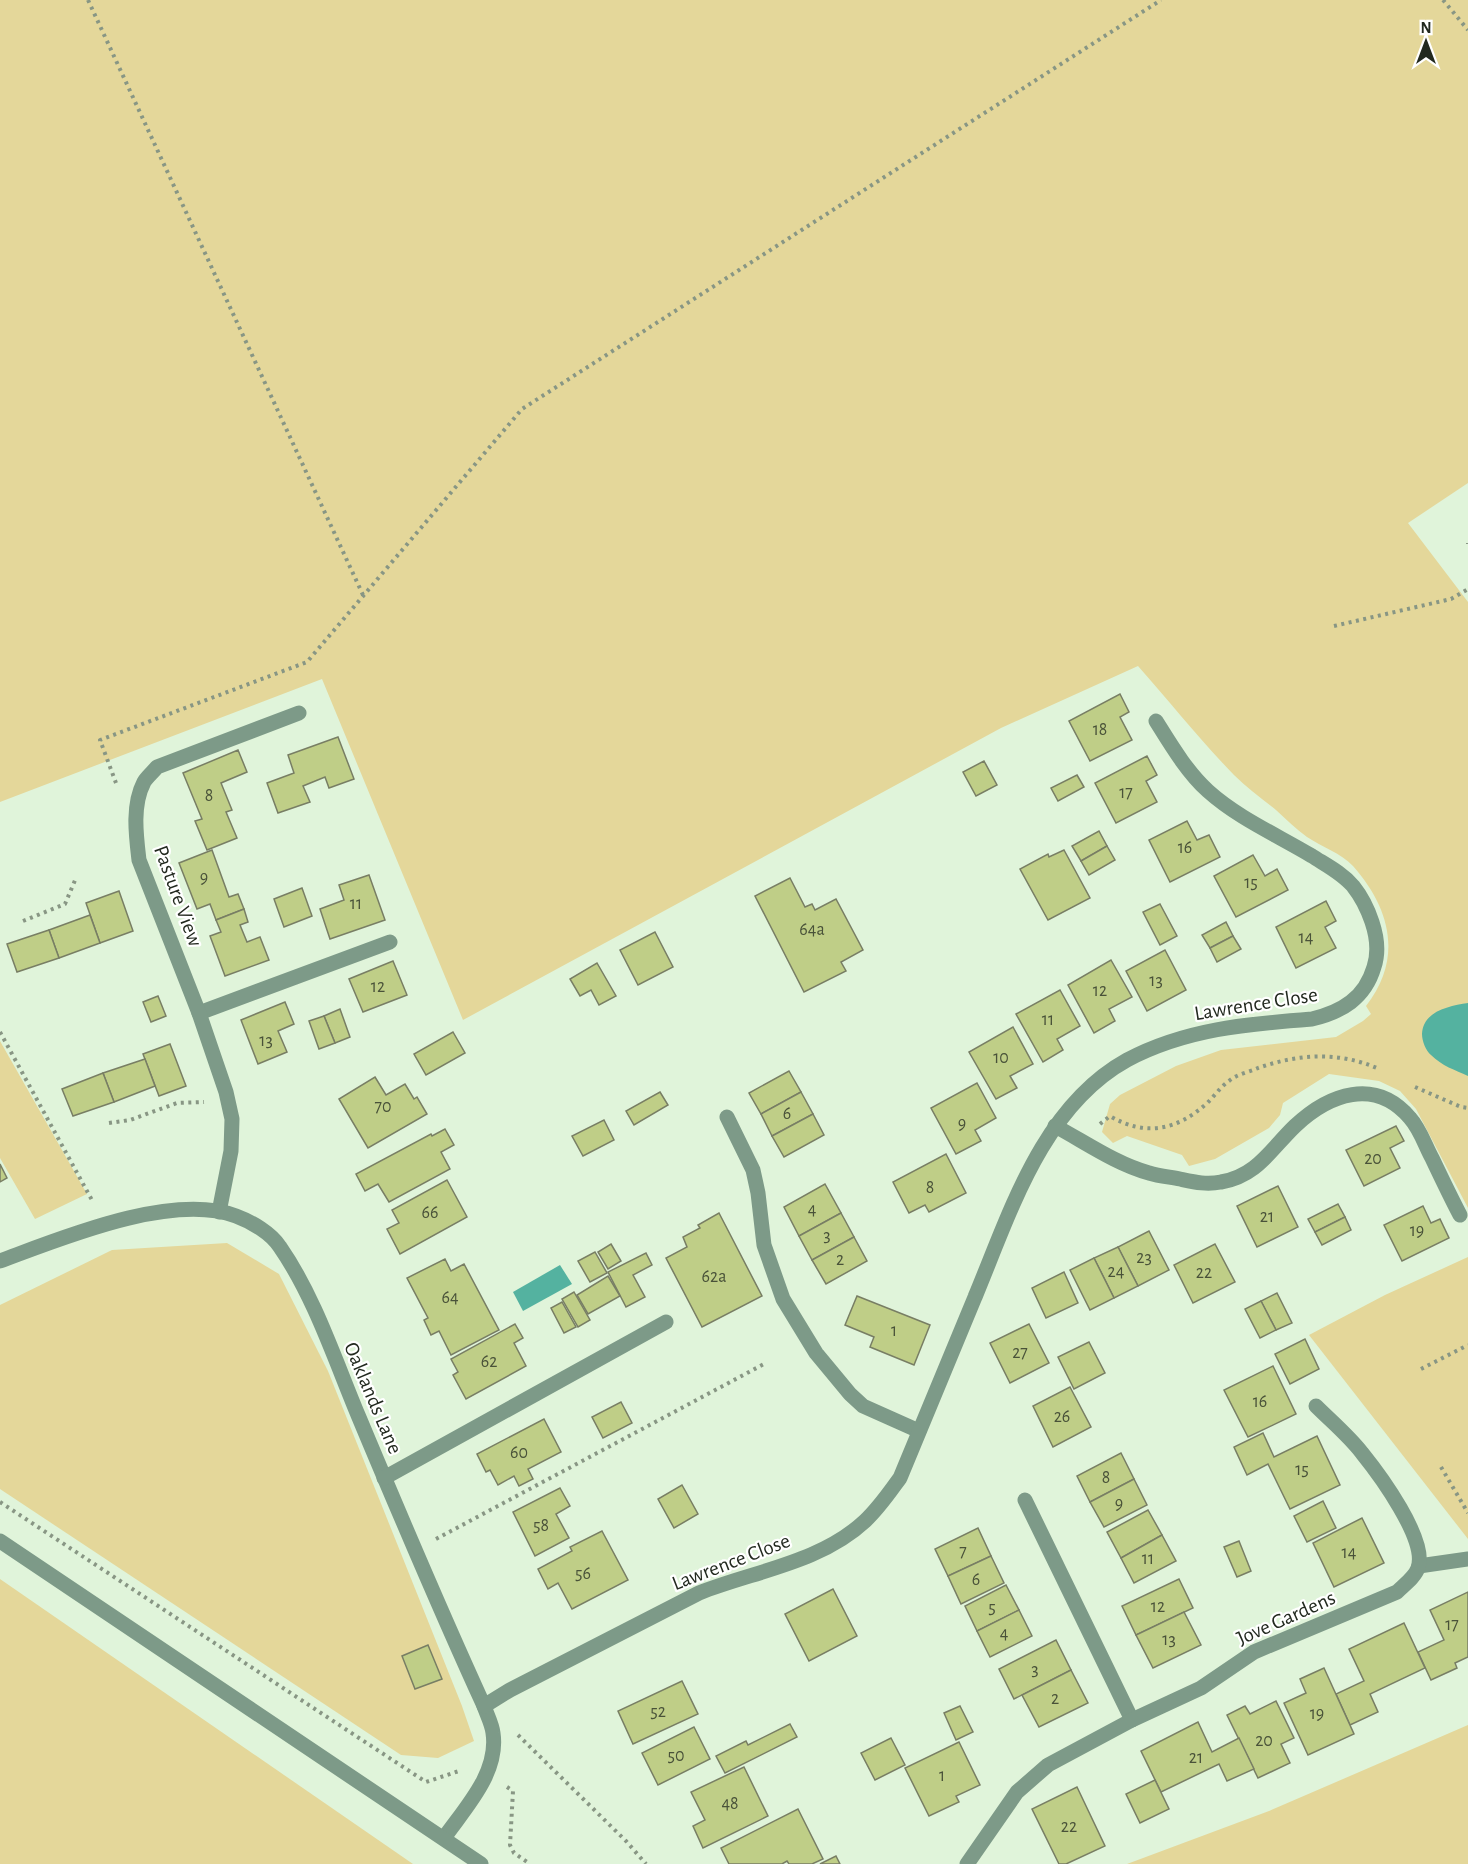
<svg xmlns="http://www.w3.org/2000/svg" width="1468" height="1864" viewBox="0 0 1468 1864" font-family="'Alegreya Sans',sans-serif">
  <rect width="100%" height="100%" fill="#e0f4da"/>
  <g fill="#e4d79a">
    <path d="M0,0H1468V483L1408,523L1468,602V1208L1416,1109L1400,1091L1379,1081L1329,1074L1283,1103L1280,1115L1269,1128L1215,1159L1189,1166L1182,1155L1127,1136L1113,1143L1102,1132L1110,1104L1120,1095L1176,1066L1221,1050L1336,1037L1363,1021L1371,1014L1366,1006C1403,959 1391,909 1353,866C1341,853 1322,847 1307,837C1296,829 1286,819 1276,810C1262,799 1247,788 1234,775C1200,740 1170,702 1138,666L1001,728L463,1020L322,679L0,802Z"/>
    <path d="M0,1041L87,1194L35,1219L0,1158Z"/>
    <path d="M227,1243L279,1274L328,1371L462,1706L474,1741L438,1758L401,1755L0,1489V1305L112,1250Z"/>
    <path d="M1468,1257V1539L1309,1335L1385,1295Z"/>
    <path d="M0,1579L413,1864H0Z"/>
    <path d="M1468,1725V1864H1127L1269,1811Z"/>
  </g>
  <g fill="#54b2a0">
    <path d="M1468,1003V1076C1455,1070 1442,1066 1431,1055C1426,1051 1422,1041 1422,1034C1423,1011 1449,1006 1468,1003Z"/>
    <path d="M560,1265L572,1284L523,1311L513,1292Z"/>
  </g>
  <g fill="#bfce87" stroke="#787e64" stroke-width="1.5">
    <path d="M1120,694L1129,712L1120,717L1132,740L1090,761L1069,721Z"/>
    <path d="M338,737L354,779L329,788L325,777L303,786L310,802L278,813L267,783L294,773L288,755Z"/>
    <path d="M238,750L247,772L221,783L232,810L226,812L237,838L207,850L195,821L202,819L183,773Z"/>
    <path d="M1147,756L1157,775L1146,781L1157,802L1116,823L1095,783Z"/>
    <path d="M984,761L997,785L976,796L963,772Z"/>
    <path d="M1077,775L1084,787L1058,801L1051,788Z"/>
    <path d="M1187,821L1197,840L1209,835L1220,857L1170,882L1149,840Z"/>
    <path d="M1099,831L1107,846L1081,861L1072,846Z"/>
    <path d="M1107,846L1115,860L1089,875L1081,861Z"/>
    <path d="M212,850L229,897L238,894L244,909L216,920L210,904L197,909L179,863Z"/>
    <path d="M1064,850L1090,898L1048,920L1020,869L1048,854L1049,857Z"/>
    <path d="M1253,855L1265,876L1277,869L1288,890L1236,917L1214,876Z"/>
    <path d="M369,875L385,920L330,939L320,909L344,900L339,885Z"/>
    <path d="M790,878L805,907L812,904L815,910L836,899L863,950L841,962L846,971L804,992L755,896Z"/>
    <path d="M302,888L312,916L284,927L274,899Z"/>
    <path d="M119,891L133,931L100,943L86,903Z"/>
    <path d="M1326,901L1336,921L1325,927L1336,948L1296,968L1276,927Z"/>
    <path d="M1160,904L1177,936L1160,945L1143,912Z"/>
    <path d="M244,909L248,922L240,925L247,942L260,937L269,960L225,976L210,936L221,932L216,920Z"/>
    <path d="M90,915L100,943L59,958L49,930Z"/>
    <path d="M1226,922L1233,936L1210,948L1202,935Z"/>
    <path d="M49,930L59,958L17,972L7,944Z"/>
    <path d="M655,932L673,967L638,985L620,950Z"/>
    <path d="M1233,936L1241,949L1217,962L1210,948Z"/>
    <path d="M1165,950L1186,990L1147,1011L1126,971Z"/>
    <path d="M1111,960L1132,997L1109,1009L1115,1021L1094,1033L1068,985Z"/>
    <path d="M393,961L407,995L363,1012L349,979Z"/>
    <path d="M597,963L616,996L599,1005L591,990L580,996L570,979Z"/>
    <path d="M1060,990L1080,1026L1057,1039L1063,1050L1043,1062L1016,1014Z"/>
    <path d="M158,996L166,1016L151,1022L143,1002Z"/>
    <path d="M285,1002L294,1024L278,1031L287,1052L258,1064L241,1020Z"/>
    <path d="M340,1009L350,1037L335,1043L324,1016Z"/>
    <path d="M324,1016L335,1043L319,1049L309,1021Z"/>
    <path d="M1013,1027L1033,1064L1010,1076L1017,1088L996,1099L969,1052Z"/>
    <path d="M453,1032L465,1053L426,1075L414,1054Z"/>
    <path d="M170,1044L186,1086L159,1096L143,1054Z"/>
    <path d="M145,1059L155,1086L114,1102L103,1073Z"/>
    <path d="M789,1071L801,1092L761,1114L749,1093Z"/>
    <path d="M103,1073L114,1102L73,1116L62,1089Z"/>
    <path d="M375,1077L386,1095L405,1084L414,1099L417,1097L427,1114L368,1148L339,1099Z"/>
    <path d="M977,1083L996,1118L975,1130L981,1141L956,1154L931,1108Z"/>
    <path d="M660,1092L668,1105L634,1125L626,1111Z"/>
    <path d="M801,1092L813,1114L772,1136L761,1114Z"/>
    <path d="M813,1114L824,1135L784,1157L772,1136Z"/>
    <path d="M604,1120L614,1140L583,1156L572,1136Z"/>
    <path d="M1396,1126L1404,1141L1390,1148L1400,1168L1364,1186L1346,1150Z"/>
    <path d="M445,1129L454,1145L441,1152L450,1169L389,1202L378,1184L365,1191L356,1174L431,1134L432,1136Z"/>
    <path d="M946,1154L966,1193L929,1212L925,1205L909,1213L893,1182Z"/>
    <path d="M0,1164L7,1178L0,1182Z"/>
    <path d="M447,1180L467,1217L400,1254L387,1229L399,1223L392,1210Z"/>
    <path d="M825,1184L841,1213L799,1236L784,1207Z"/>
    <path d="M1278,1186L1298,1227L1257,1247L1237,1206Z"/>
    <path d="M1338,1204L1345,1217L1315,1232L1308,1219Z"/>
    <path d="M1423,1206L1431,1223L1440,1219L1449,1238L1402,1261L1384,1225Z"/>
    <path d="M719,1213L762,1296L702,1327L666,1258L687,1247L683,1237L700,1228L698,1225Z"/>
    <path d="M841,1213L854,1237L812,1260L799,1236Z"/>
    <path d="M1345,1217L1351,1230L1322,1245L1315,1232Z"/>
    <path d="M1149,1231L1169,1270L1138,1286L1118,1247Z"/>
    <path d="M854,1237L867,1261L826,1284L812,1260Z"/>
    <path d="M611,1244L621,1261L608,1269L598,1252Z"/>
    <path d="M1215,1244L1235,1282L1193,1303L1174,1265Z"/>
    <path d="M1118,1247L1138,1286L1114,1298L1094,1258Z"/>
    <path d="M595,1252L607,1273L590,1282L578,1261Z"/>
    <path d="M646,1253L652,1265L633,1275L645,1297L626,1307L608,1272Z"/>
    <path d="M1094,1258L1114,1298L1090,1310L1070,1270Z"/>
    <path d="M445,1259L451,1271L464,1264L499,1330L451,1355L439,1331L431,1335L424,1320L428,1318L407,1278Z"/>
    <path d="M1064,1272L1078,1303L1046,1318L1032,1288Z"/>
    <path d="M608,1276L620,1296L588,1314L577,1295Z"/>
    <path d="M574,1292L590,1320L578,1327L562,1299Z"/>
    <path d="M1277,1293L1292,1323L1276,1330L1261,1301Z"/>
    <path d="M857,1296L930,1325L914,1365L870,1347L874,1337L845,1325Z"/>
    <path d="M1261,1301L1276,1330L1260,1338L1245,1309Z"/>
    <path d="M562,1302L576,1327L564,1333L551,1308Z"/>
    <path d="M515,1324L523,1338L514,1343L526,1366L466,1399L453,1375L458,1372L451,1359Z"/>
    <path d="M1029,1324L1049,1363L1010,1383L990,1343Z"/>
    <path d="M1305,1339L1319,1369L1290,1384L1275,1354Z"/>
    <path d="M1089,1342L1105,1373L1074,1389L1058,1357Z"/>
    <path d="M1273,1366L1296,1414L1248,1437L1224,1390Z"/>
    <path d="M1070,1387L1091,1427L1053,1447L1033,1406Z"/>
    <path d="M621,1402L632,1423L603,1438L592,1417Z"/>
    <path d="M544,1419L561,1452L528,1469L533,1479L519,1486L514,1476L498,1485L490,1470L486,1472L477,1454Z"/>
    <path d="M1263,1433L1274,1457L1317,1436L1340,1485L1290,1509L1268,1464L1247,1475L1234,1447Z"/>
    <path d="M1121,1453L1134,1479L1090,1502L1077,1476Z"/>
    <path d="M1134,1479L1147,1505L1104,1527L1090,1502Z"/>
    <path d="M682,1485L698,1514L674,1528L658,1499Z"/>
    <path d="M560,1488L570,1506L556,1514L569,1538L535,1556L513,1512Z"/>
    <path d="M1323,1501L1336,1528L1307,1542L1294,1516Z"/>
    <path d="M1148,1510L1162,1535L1121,1558L1107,1532Z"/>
    <path d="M1362,1518L1384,1563L1334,1587L1313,1543Z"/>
    <path d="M978,1528L991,1556L948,1576L935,1549Z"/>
    <path d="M602,1531L628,1580L572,1609L558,1583L548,1589L538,1569L572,1551L570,1547Z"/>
    <path d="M1162,1535L1176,1561L1134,1583L1121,1558Z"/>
    <path d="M1239,1541L1251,1571L1237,1577L1224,1547Z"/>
    <path d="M991,1556L1004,1583L961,1604L948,1576Z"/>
    <path d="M1179,1579L1193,1608L1136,1635L1122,1606Z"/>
    <path d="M1006,1585L1019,1610L977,1631L965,1606Z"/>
    <path d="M833,1589L857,1636L809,1661L785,1614Z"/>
    <path d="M1468,1592V1657L1455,1663L1457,1668L1431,1680L1418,1652L1444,1640L1430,1610Z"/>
    <path d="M1019,1610L1032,1636L990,1657L977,1631Z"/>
    <path d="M1184,1612L1201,1645L1153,1668L1136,1635Z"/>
    <path d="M1404,1623L1425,1668L1370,1694L1378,1712L1350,1725L1336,1694L1364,1681L1349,1649Z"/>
    <path d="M1056,1640L1071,1670L1014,1699L999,1669Z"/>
    <path d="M428,1645L442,1679L415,1689L402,1656Z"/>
    <path d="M1324,1668L1354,1734L1308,1755L1284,1703L1306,1693L1300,1679Z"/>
    <path d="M1071,1670L1088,1703L1039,1727L1022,1695Z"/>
    <path d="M682,1681L698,1714L633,1744L618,1711Z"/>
    <path d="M1276,1701L1294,1738L1281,1744L1290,1763L1258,1778L1227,1715L1245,1706L1250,1714Z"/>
    <path d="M960,1706L973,1732L956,1740L944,1713Z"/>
    <path d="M1198,1722L1212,1752L1239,1738L1254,1769L1227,1781L1219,1764L1161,1792L1141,1751Z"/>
    <path d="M790,1724L797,1737L725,1773L716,1756L746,1741L748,1745Z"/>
    <path d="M694,1727L710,1759L658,1785L642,1753Z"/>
    <path d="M891,1738L905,1765L875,1780L861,1753Z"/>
    <path d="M959,1742L980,1785L956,1796L959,1802L929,1816L905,1768Z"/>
    <path d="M744,1767L768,1816L703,1848L693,1826L705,1820L691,1792Z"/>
    <path d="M1155,1780L1169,1809L1140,1823L1126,1794Z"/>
    <path d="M1077,1787L1105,1846L1066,1864H1059L1032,1809Z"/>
    <path d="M798,1809L823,1859L812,1864H789L787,1861L782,1864H729L721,1848Z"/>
    <path d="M836,1856L840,1864H820Z"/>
  </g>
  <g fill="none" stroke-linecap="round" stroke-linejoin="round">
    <g stroke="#889684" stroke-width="4" stroke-dasharray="3 4.5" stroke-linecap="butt">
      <path d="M88,0L363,595"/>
      <path d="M1443,0L1468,30"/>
      <path d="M1468,543V544"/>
      <path d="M1334,626L1451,599L1468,589"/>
      <path d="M116,783L100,740L307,662L522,409L1161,0"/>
      <path d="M23,921L65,904L76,878"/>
      <path d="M0,1032L93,1202"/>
      <path d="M1415,1087L1461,1107L1468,1108"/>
      <path d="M109,1123L130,1120L177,1103L204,1102"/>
      <path d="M1100,1124L1110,1116C1145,1137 1177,1130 1206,1104C1214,1097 1220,1087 1229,1081C1237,1074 1249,1072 1258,1068C1298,1054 1339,1051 1379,1069"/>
      <path d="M1421,1369L1468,1345"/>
      <path d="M1441,1467L1468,1513"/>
      <path d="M0,1502L426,1782L459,1771"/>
      <path d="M436,1539L764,1364"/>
      <path d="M518,1735L626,1841L646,1864"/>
      <path d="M507,1787L513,1791L510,1845L514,1853L530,1864"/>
    </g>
    <g stroke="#7d9a88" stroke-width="15">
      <path d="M199,1013L390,942"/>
      <path d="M727,1117L753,1170L758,1193L764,1245L783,1299L816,1353L850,1394L863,1406L919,1431"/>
      <path d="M1055,1126C1085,1142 1116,1164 1149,1173C1159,1176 1170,1177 1180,1179C1194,1182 1206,1185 1221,1182C1257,1176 1271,1149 1295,1126C1329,1094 1375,1077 1410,1118C1420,1129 1425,1145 1432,1158C1441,1177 1450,1196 1460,1215"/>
      <path d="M219,1212L231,1151L232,1119L226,1092L199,1013L139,860C136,835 132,805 144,782C147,777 153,772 157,767L299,713"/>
      <path d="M0,1261C62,1238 172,1192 236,1216C252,1222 271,1233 280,1247C314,1296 335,1360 358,1415C399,1513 440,1610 484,1706C487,1715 492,1724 493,1733C499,1773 465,1808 444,1838"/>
      <path d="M384,1478L666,1322"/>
      <path d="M1025,1500L1132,1720"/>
      <path d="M0,1541L481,1864"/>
      <path d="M1419,1566L1468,1559"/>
      <path d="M484,1706L510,1690L699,1593C754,1571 820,1563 865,1521C879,1508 889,1493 900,1478C925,1417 950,1357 975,1297C1010,1213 1042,1107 1127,1060C1185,1029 1247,1024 1312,1019C1342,1012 1365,998 1374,967C1379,952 1377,937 1372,922C1368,910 1361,896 1353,886C1342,873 1326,865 1312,856C1277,835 1238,818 1208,791C1187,772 1171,745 1156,721"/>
      <path d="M967,1864L1017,1792L1048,1765L1132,1720L1201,1688L1254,1652L1397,1592C1404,1585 1415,1577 1418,1568C1428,1540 1379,1474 1362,1453C1349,1436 1331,1421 1316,1406"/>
    </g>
  </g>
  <g text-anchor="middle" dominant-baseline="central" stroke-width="4.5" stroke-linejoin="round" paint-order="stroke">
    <g font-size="18" fill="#495239">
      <text x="1100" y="730">18</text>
      <text x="1126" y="793">17</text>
      <text x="209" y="796">8</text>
      <text x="1185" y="848">16</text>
      <text x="204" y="878">9</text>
      <text x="1251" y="883">15</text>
      <text x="356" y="904">11</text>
      <text x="812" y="930">64a</text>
      <text x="1306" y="938">14</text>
      <text x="1156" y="981">13</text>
      <text x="378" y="987">12</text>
      <text x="1100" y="991">12</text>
      <text x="1048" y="1020">11</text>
      <text x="266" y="1041">13</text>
      <text x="1001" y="1058">10</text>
      <text x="383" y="1107">70</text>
      <text x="787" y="1114">6</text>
      <text x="962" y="1124">9</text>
      <text x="1373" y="1159">20</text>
      <text x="930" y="1188">8</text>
      <text x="812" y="1210">4</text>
      <text x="430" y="1213">66</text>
      <text x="1267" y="1217">21</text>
      <text x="1417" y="1231">19</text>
      <text x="827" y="1236">3</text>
      <text x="1144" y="1258">23</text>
      <text x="840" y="1260">2</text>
      <text x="1116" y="1272">24</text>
      <text x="1204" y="1273">22</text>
      <text x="714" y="1277">62a</text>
      <text x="450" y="1298">64</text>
      <text x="894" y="1331">1</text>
      <text x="1020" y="1353">27</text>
      <text x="489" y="1362">62</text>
      <text x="1260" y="1402">16</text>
      <text x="1062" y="1417">26</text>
      <text x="519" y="1453">60</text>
      <text x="1302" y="1470">15</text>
      <text x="1106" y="1478">8</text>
      <text x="1119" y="1504">9</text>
      <text x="541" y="1526">58</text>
      <text x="963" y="1552">7</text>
      <text x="1349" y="1553">14</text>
      <text x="1148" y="1559">11</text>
      <text x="583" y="1574">56</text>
      <text x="976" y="1580">6</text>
      <text x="1158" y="1607">12</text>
      <text x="992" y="1608">5</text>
      <text x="1452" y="1625">17</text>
      <text x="1004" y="1634">4</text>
      <text x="1169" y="1640">13</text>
      <text x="1035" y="1670">3</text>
      <text x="1055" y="1699">2</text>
      <text x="658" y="1712">52</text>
      <text x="1317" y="1714">19</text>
      <text x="1264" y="1741">20</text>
      <text x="676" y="1756">50</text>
      <text x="1196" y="1758">21</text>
      <text x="942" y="1776">1</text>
      <text x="730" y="1804">48</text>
      <text x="1069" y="1827">22</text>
    </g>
    <g font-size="21" fill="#22291f" stroke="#fff">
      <text transform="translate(178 896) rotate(70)">Pasture View</text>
      <text transform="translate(1256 1004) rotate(-9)">Lawrence Close</text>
      <text transform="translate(373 1398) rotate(67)">Oaklands Lane</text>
      <text transform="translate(731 1562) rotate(-21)">Lawrence Close</text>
      <text transform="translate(1286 1618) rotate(-24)">Jove Gardens</text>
    </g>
  </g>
  <g transform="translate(1426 42)" stroke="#ffffff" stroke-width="4.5" paint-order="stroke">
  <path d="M0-4.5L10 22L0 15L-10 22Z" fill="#22291f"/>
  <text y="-9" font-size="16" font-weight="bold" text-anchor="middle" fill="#22291f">N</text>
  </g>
</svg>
